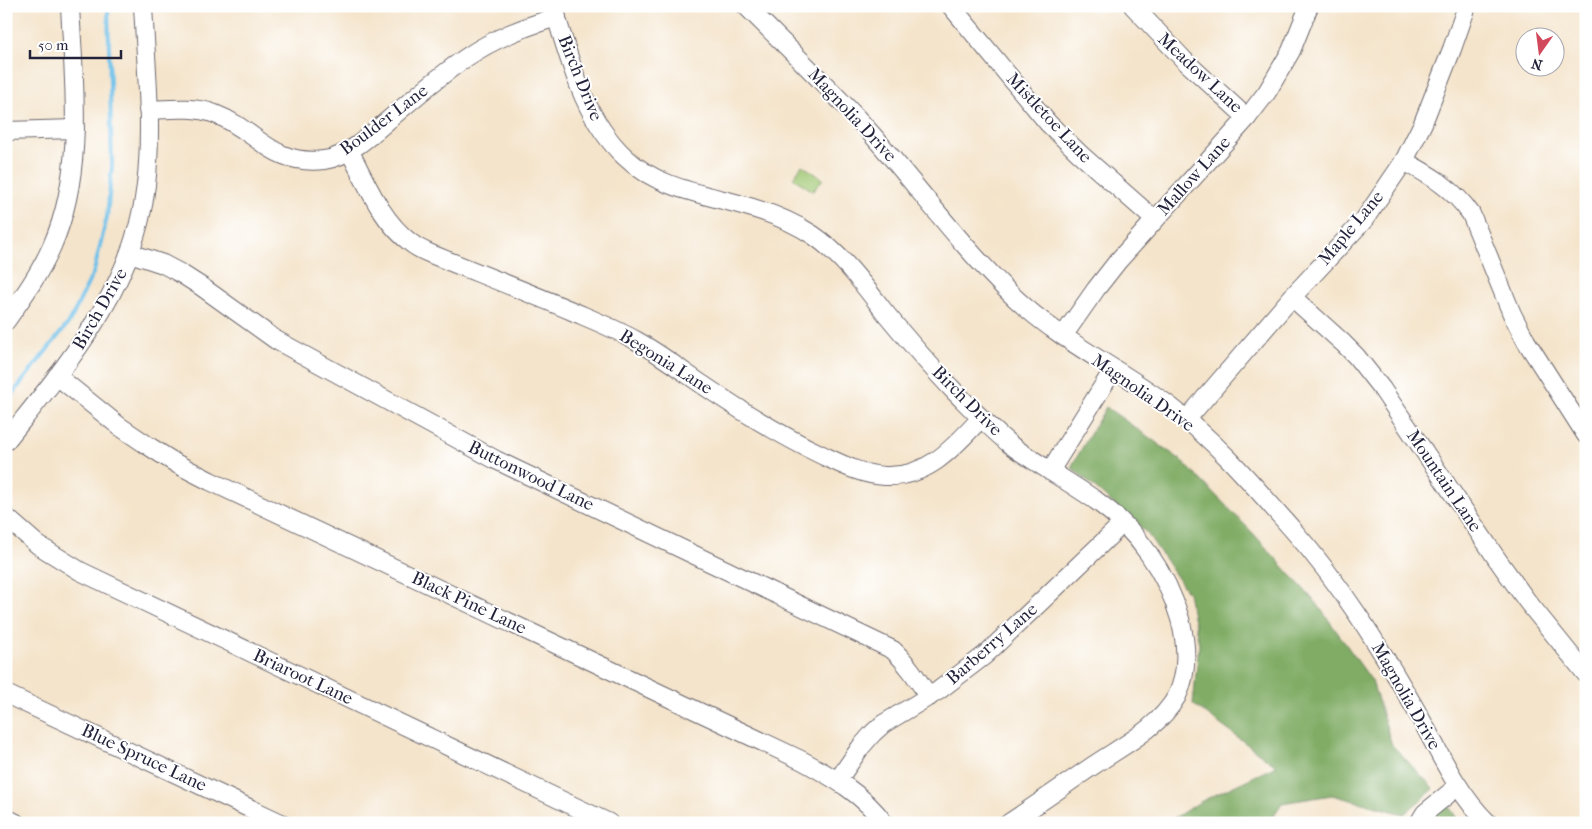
<svg xmlns="http://www.w3.org/2000/svg" width="1592" height="829" viewBox="0 0 1592 829" font-family="'IM FELL French Canon',serif">
  <rect width="100%" height="100%" fill="#fff"/>
  <filter id="ink" filterUnits="userSpaceOnUse"><feTurbulence type="fractalNoise" baseFrequency=".02" numOctaves="2"/><feDisplacementMap in="SourceGraphic" scale="10" xChannelSelector="R" yChannelSelector="G"/><feConvolveMatrix kernelMatrix="1 2 1 2 8 2 1 2 1" color-interpolation-filters="sRGB"/></filter>
  <filter id="wash" filterUnits="userSpaceOnUse"><feTurbulence type="fractalNoise" baseFrequency=".0096" numOctaves="4" result="noise"/><feDisplacementMap in="SourceGraphic" scale="20" xChannelSelector="R" yChannelSelector="G"/><feGaussianBlur stdDeviation="1.12" result="paint"/><feColorMatrix in="noise" values="0 0 0 0 0 0 0 0 0 0 0 0 0 0 0 0 0 1.4 0 .05"/><feComposite in="paint" operator="in"/></filter>
  <g filter="url(#wash)">
    <rect width="100%" height="100%" fill="#f4e4cb"/>
    <path fill="#a1c873" stroke="#627557" d="M802,165L823,179L813,191L793,178Z"/>
    <g fill="#80ac65" stroke="#516750">
      <path d="M1106,407L1181,460L1251,531L1318,605L1372,681L1392,745L1434,789L1404,814L1332,795L1282,803L1269,823H1166L1200,802L1276,766L1193,704L1199,644L1188,593L1147,533L1071,467Z"/>
      <path d="M1446,802L1460,823H1431L1428,819Z"/>
    </g>
    <g fill="none" stroke-linecap="round" stroke-linejoin="round">
      <path stroke="#6ec1ea" stroke-width="4" d="M6,402L70,321L94,271L107,217L112,165L108,6"/>
    </g>
  </g>
  <g filter="url(#ink)">
    <g fill="none" stroke-linecap="round" stroke-linejoin="round">
      <g stroke="#6c666d" stroke-width="20">
        <g id="minor">
          <path d="M553,6C570,60 583,118 625,157C655,186 697,193 735,203C762,210 790,220 813,235C841,254 863,284 883,310C906,338 930,366 955,392C973,410 992,430 1012,446C1040,466 1070,482 1098,502C1137,530 1167,573 1180,619C1187,645 1189,671 1177,696C1159,728 1124,745 1094,765C1066,784 1038,804 1009,823"/>
          <path d="M746,6C787,47 829,87 868,130C917,185 961,247 1015,298C1062,342 1120,369 1171,407C1217,442 1255,487 1293,530C1340,583 1378,644 1413,705C1437,746 1454,790 1488,823"/>
          <path d="M951,6L1048,123L1080,154L1155,220"/>
          <path d="M1133,6L1184,60L1247,118"/>
          <path d="M148,110C170,109 195,106 215,114C257,130 271,166 324,160C351,157 379,127 399,111C421,92 443,73 467,57C495,38 524,27 557,17"/>
          <path d="M6,131L75,129"/>
          <path d="M349,150C366,182 381,221 411,243C417,248 424,251 431,254C478,273 525,291 572,311C593,320 616,329 637,341C660,354 681,370 703,385C741,411 782,436 824,456C843,465 863,475 885,476C928,478 954,447 981,418"/>
          <path d="M1404,161C1431,176 1453,188 1471,214L1512,314L1526,341L1586,435"/>
          <path d="M130,253L163,264L180,273L202,287L276,340L496,460L893,650C908,664 918,680 929,697"/>
          <path d="M1292,297L1343,343L1356,356L1382,389L1497,559L1527,601L1586,674"/>
          <path d="M6,321C23,297 40,273 52,246C85,171 74,86 70,6"/>
          <path d="M1063,336L1096,289L1118,261L1247,118L1267,92L1291,51L1309,6"/>
          <path d="M57,376L119,426L147,445L177,464L210,481L803,761C834,778 863,794 884,823"/>
          <path d="M1186,420L1292,297L1364,220L1404,161L1423,123L1452,49L1467,6"/>
          <path d="M6,441C67,364 135,287 146,185C153,126 146,65 143,6"/>
          <path d="M1050,471L1113,370"/>
          <path d="M6,517L38,545L80,571L609,823"/>
          <path d="M6,694L281,823"/>
          <path d="M838,780L860,748L873,733L883,724L938,691L985,655L1122,524"/>
          <path d="M6,818L16,823"/>
          <path d="M1419,823L1425,813L1458,786"/>
        </g>
      </g>
      <use href="#minor" stroke="#fff" stroke-width="18"/>
    </g>
  </g>
  <g text-anchor="middle" dominant-baseline="central" stroke-width="4" stroke-linejoin="round" paint-order="stroke">
    <g font-size="18" fill="#22223b" stroke="#fff">
      <text transform="translate(1200 73) rotate(43)">Meadow Lane</text>
      <text transform="translate(580 78) rotate(68)">Birch Drive</text>
      <text transform="translate(852 115) rotate(47)">Magnolia Drive</text>
      <text transform="translate(1049 118) rotate(47)">Mistletoe Lane</text>
      <text transform="translate(384 120) rotate(-37)">Boulder Lane</text>
      <text transform="translate(1194 176) rotate(-48)">Mallow Lane</text>
      <text transform="translate(1351 228) rotate(-50)">Maple Lane</text>
      <text transform="translate(100 309) rotate(-60)">Birch Drive</text>
      <text transform="translate(666 362) rotate(32)">Begonia Lane</text>
      <text transform="translate(1143 393) rotate(35)">Magnolia Drive</text>
      <text transform="translate(967 401) rotate(45)">Birch Drive</text>
      <text transform="translate(531 476) rotate(26)">Buttonwood Lane</text>
      <text transform="translate(1444 481) rotate(56)">Mountain Lane</text>
      <text transform="translate(469 603) rotate(25)">Black Pine Lane</text>
      <text transform="translate(992 644) rotate(-41)">Barberry Lane</text>
      <text transform="translate(303 677) rotate(25)">Briaroot Lane</text>
      <text transform="translate(1406 696) rotate(60)">Magnolia Drive</text>
      <text transform="translate(144 758) rotate(25)">Blue Spruce Lane</text>
    </g>
  </g>
  <rect width="1592" height="829" fill="none" stroke="#fff" stroke-width="25"/>
  <g transform="translate(1540 52) rotate(194)"><circle r="24" fill="#ffffff" stroke="#a7a7b1"/>
  <path d="M0-4L9 19L0 12L-9 19Z" fill="#d1495b"/>
  <text y="-8" font-size="14" font-weight="bold" text-anchor="middle" fill="#22223b">N</text>
  </g>
  <path d="M30 50v8h91v-8" fill="none" stroke="#22223b" stroke-width="2.5"/>
  <text x="38" y="50" font-size="15" fill="#22223b" stroke="#ffffff" stroke-width="4" paint-order="stroke">50 m</text>
</svg>
